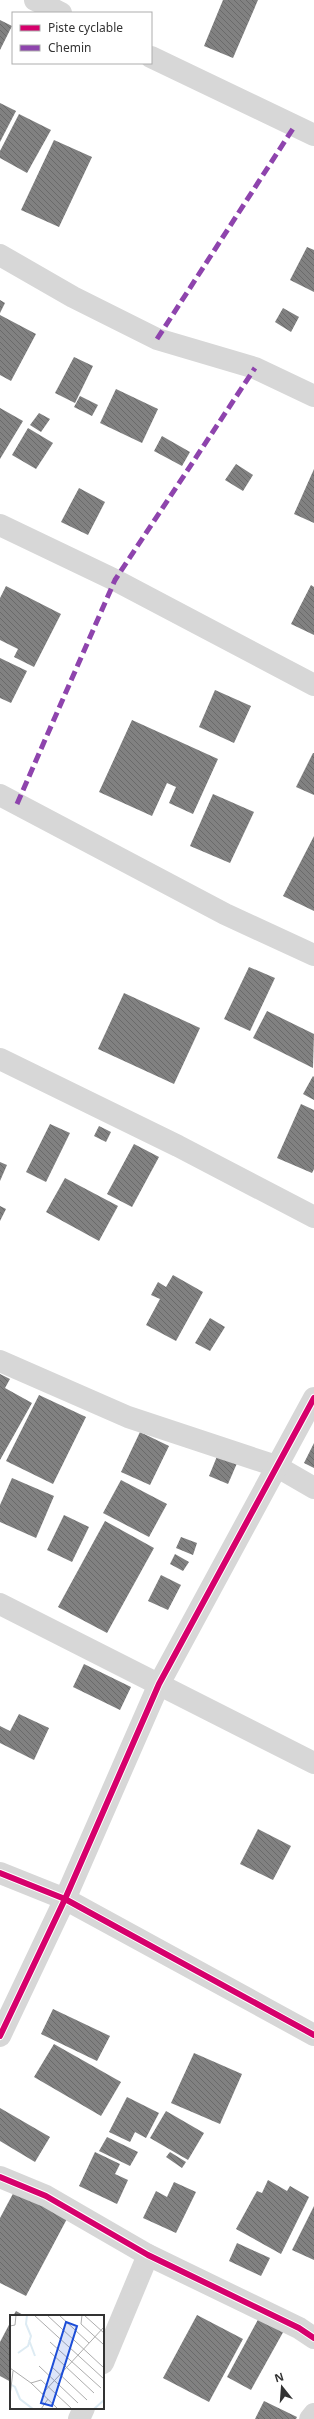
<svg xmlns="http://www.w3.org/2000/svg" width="314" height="2419" viewBox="0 0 314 2419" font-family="'Noto Sans',sans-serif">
  <defs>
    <pattern id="building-back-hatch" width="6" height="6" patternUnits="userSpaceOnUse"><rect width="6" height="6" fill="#818181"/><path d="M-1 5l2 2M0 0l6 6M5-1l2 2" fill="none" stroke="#6a6a6a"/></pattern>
  </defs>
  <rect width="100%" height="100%" fill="#fff"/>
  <g fill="url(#building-back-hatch)">
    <path d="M223,0H258L233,58L204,46Z"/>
    <path d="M0,20L12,26L0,50Z"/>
    <path d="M0,103L16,111L0,142Z"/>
    <path d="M19,114L51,130L27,173L0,158V151Z"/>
    <path d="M54,140L92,157L59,227L21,210Z"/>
    <path d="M307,247L314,250V292L290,280Z"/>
    <path d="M0,300L5,303L0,313Z"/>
    <path d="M283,308L299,317L291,332L275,322Z"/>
    <path d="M0,315L36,334L11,381L0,375Z"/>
    <path d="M74,357L93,366L75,403L55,393Z"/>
    <path d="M116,389L158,409L142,443L100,423Z"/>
    <path d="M80,396L98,405L92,416L74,407Z"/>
    <path d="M0,408L23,421L0,459Z"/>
    <path d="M39,413L50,419L41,432L30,425Z"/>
    <path d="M28,428L53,443L36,469L12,455Z"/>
    <path d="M162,436L190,452L182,466L154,451Z"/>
    <path d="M236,464L253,475L243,491L225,480Z"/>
    <path d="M314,469V523L294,514Z"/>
    <path d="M79,488L105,502L88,535L61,522Z"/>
    <path d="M311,585L314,587V635L291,624Z"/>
    <path d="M6,586L61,614L34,667L14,657L18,649L0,640V598Z"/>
    <path d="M0,658L27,671L11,703L0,698Z"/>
    <path d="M215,690L251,706L234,743L199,727Z"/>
    <path d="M132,720L218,759L193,814L169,803L176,787L167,783L152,816L99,792Z"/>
    <path d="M313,753H314V795L296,787Z"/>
    <path d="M213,794L254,812L230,863L190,846Z"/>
    <path d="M314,836V911L283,896Z"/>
    <path d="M249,967L275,978L250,1031L224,1019Z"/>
    <path d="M124,993L200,1028L174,1084L98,1049Z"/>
    <path d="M267,1011L314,1034L313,1068L253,1038Z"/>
    <path d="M313,1076L314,1077V1100L303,1094Z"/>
    <path d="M301,1104L314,1110V1169L312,1173L277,1158Z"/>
    <path d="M50,1124L70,1133L46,1182L26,1172Z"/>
    <path d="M99,1126L111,1132L106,1142L94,1136Z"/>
    <path d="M134,1144L159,1157L132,1207L107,1194Z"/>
    <path d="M0,1162L7,1165L0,1181Z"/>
    <path d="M65,1178L118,1206L99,1241L46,1212Z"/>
    <path d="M0,1206L6,1209L0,1221Z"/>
    <path d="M173,1275L203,1292L176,1341L146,1325L160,1299L151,1295L158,1282L166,1287Z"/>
    <path d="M210,1318L225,1327L210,1351L195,1343Z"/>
    <path d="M0,1374L10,1379L5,1388L32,1403L0,1460Z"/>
    <path d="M39,1395L86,1417L53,1484L6,1461Z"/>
    <path d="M140,1432L169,1446L150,1485L121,1472Z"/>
    <path d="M314,1443V1468L304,1463Z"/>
    <path d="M218,1454L238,1461L228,1484L209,1476Z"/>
    <path d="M12,1478L54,1496L36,1538L0,1522V1505Z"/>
    <path d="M121,1480L167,1504L149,1537L103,1513Z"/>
    <path d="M64,1515L89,1527L72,1562L47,1550Z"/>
    <path d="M105,1521L154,1548L107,1633L58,1607Z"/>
    <path d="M181,1537L197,1543L193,1555L176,1548Z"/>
    <path d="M175,1554L189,1562L183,1571L170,1564Z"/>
    <path d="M161,1575L181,1585L168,1610L148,1601Z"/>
    <path d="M84,1664L131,1687L120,1710L73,1687Z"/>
    <path d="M19,1714L49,1728L34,1760L0,1743V1726L10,1731Z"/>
    <path d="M258,1829L291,1846L273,1880L240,1864Z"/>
    <path d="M53,2009L110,2036L97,2061L41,2034Z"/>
    <path d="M54,2044L121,2082L101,2116L34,2077Z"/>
    <path d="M194,2053L242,2074L220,2124L171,2103Z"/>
    <path d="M127,2097L159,2113L146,2138L135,2132L130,2142L109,2132Z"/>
    <path d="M0,2108L50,2137L35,2162L0,2141Z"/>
    <path d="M166,2111L204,2133L188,2160L150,2138Z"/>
    <path d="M107,2137L138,2152L130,2166L99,2151Z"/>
    <path d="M95,2152L120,2164L115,2174L128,2180L117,2204L79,2186Z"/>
    <path d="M170,2152L186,2162L182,2168L166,2157Z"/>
    <path d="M268,2180L287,2191L290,2186L309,2197L281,2254L236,2229L257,2191L262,2193Z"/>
    <path d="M174,2182L196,2192L176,2233L143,2218L156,2191L167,2197Z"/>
    <path d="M16,2188L69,2215L26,2296L0,2283V2218Z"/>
    <path d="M314,2206V2260L292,2250Z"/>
    <path d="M237,2243L270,2258L261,2276L229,2261Z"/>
    <path d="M16,2311L25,2316H13Z"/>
    <path d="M261,2314L286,2327L251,2390L227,2377Z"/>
    <path d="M197,2315L243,2339L209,2402L163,2378Z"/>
    <path d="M11,2321V2382L0,2376V2342Z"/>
    <path d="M264,2401L297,2417L296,2419H255Z"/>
  </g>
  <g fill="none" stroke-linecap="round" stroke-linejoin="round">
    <g stroke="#d7d7d7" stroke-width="22">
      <path d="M35,0L61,13"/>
      <path d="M151,57L314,135"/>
      <path d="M0,255L73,297L157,339L255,368L314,396"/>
      <path d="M0,525L115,580L314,685"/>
      <path d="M0,795L225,914L314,955"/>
      <path d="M0,1059L178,1146L314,1217"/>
      <path d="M0,1361L128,1417L276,1466L314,1488"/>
      <path d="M0,1604L314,1763"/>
      <path d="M0,1873L65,1899L314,2035"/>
      <path d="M0,2036L65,1899L159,1684L314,1398"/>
      <path d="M0,2177L46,2196L148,2255L299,2328L314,2338"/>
      <path d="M103,2363L148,2255"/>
      <path d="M79,2419L84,2408"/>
      <path d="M310,2419L314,2414"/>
    </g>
    <g stroke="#8e44ad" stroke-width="5" stroke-dasharray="10 5" stroke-linecap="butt">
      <path d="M157,339L294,127"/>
      <path d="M17,804L115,580L255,368"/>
    </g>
    <g stroke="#fff" stroke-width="8">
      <g id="cycleway">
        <path d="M0,1873L65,1899L314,2035"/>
        <path d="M0,2036L65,1899L159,1684L314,1398"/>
        <path d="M0,2177L46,2196L148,2255L299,2328L314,2338"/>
      </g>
    </g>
    <use href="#cycleway" stroke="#d6006c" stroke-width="6"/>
  </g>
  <g transform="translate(10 2315)">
    <rect width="94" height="94" fill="#fff"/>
    <path fill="none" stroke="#ddebf3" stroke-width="2" d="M19,25L25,41M8,38L18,31L21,21L16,9L17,0M0,69L5,72L10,84L23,94M84,94L94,85"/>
    <path fill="none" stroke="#adadad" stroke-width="1" d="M24,0L94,64M37,0L93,52M49,0L79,28M72,0L71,9L93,29M74,0L94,18M0,11L5,10L6,0M40,27L91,73M40,37L84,78M29,51L68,88M42,52L77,85M0,53L21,68L48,94M21,68L31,65L61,93M32,79L94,12M0,81L3,56M31,94L38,84"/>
    <path fill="#1d4ed8" fill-opacity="0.15" stroke="#1d4ed8" stroke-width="2" d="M56,7L67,11L42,91L31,88Z"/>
    <rect width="94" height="94" fill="none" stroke="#333" stroke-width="2"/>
  </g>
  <rect x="12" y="12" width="140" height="52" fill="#ffffff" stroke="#adadad"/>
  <rect x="20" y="25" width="20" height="6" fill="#d6006c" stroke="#adadad"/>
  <text x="48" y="32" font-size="12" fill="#333333">Piste cyclable</text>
  <rect x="20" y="45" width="20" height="6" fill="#8e44ad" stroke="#adadad"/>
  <text x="48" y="52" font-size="12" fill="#333333">Chemin</text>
  <g transform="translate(282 2387) rotate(343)" stroke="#ffffff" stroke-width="3" paint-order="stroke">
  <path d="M0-3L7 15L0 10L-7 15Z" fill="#333333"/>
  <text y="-6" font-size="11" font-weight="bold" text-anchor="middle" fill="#333333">N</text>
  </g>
</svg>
